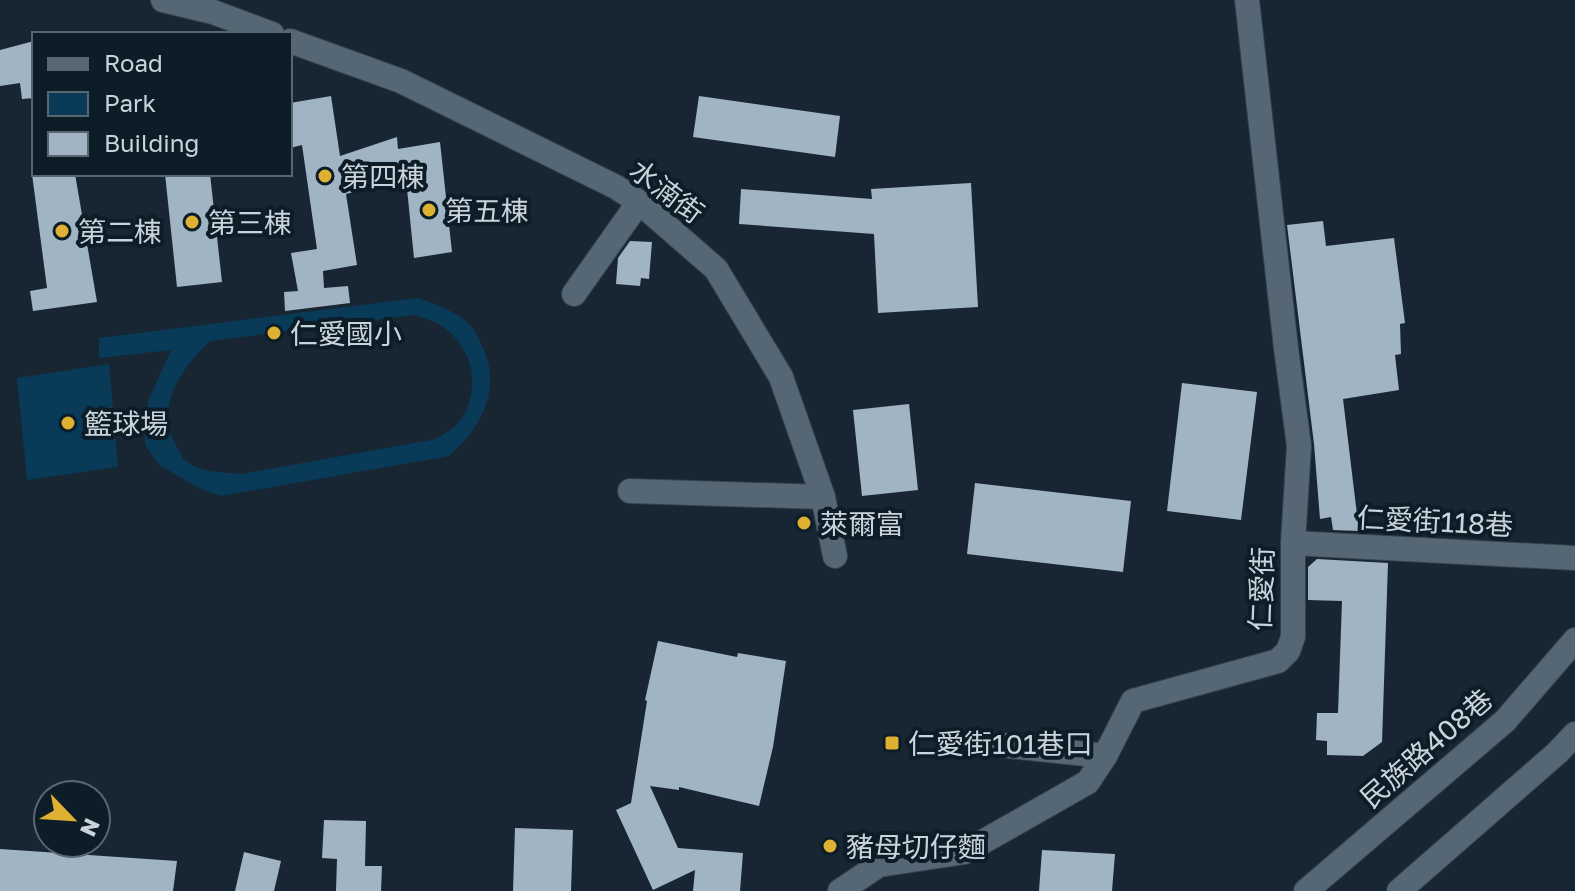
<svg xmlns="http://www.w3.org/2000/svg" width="1575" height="891" viewBox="0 0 1575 891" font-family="'Golos Text','Noto Sans TC',sans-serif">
  <rect width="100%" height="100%" fill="#172632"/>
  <g fill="#093a58" fill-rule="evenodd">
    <path d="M417,298C434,303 453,310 467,322C474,328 479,339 483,348C502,389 481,429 449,456L221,496L201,489L159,465L146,446L142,425L149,399L171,350L99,358V338ZM415,315C422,318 432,320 438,324C473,344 483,388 460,421C455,428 444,434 436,439L241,474C223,472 200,473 186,461C182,458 179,450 176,445C153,408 183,366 210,341Z"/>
    <path d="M109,364L118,467L27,480L17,378Z"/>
  </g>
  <g fill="#a1b4c3">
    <path d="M34,41V98L22,99L20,83L0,86V50Z"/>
    <path d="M331,96L340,156L397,137L398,149L440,142L452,252L414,258L406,179L346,194L357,265L323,271L324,288L348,286L350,303L285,311L284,292L298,291L291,253L317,249L302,145L290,148V103Z"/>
    <path d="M699,96L840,116L835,157L693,137Z"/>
    <path d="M32,174H75L97,302L33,311L30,291L47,288Z"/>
    <path d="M165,174H210L222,282L177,287Z"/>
    <path d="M971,183L978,307L878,313L874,234L739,224L741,189L872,199L871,189Z"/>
    <path d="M1323,221L1326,246L1394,238L1405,323L1400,324L1401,354L1395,355L1399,390L1343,399L1359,531L1333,530L1331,517L1320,519L1314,444L1287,225Z"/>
    <path d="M630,241L652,242L649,279L641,278L640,286L616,284L618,258Z"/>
    <path d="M1182,383L1257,392L1241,520L1167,511Z"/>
    <path d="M909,404L918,490L862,496L853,410Z"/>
    <path d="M975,483L1131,501L1123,572L967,554Z"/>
    <path d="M1317,559L1388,563L1382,742L1363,756L1327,755V741L1316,740L1317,713H1338L1342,601L1308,600V567Z"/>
    <path d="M658,641L737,657L738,653L786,661L773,747L759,806L679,787V790L650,786L678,848L743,853L740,891H693L695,870L653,890L616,810L631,803L647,701L645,700Z"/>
    <path d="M324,820L366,821L365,866H382L381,891H336L337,859L322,858Z"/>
    <path d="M515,828L573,830L571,891H513Z"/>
    <path d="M0,849L177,861L173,891H0Z"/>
    <path d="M1042,850L1115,854L1112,891H1039Z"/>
    <path d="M244,852L281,861L274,891H235Z"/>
  </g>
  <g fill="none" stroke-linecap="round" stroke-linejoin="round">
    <g stroke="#36424b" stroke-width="26">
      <g id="minor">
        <path d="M163,0L213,12L272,34"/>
        <path d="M290,41L401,81L616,187L639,202L716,269L781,377L823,497L835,556"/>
        <path d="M574,294L639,202"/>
        <path d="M630,491L823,497"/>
        <path d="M1293,543L1575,558"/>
        <path d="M981,743L1105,756"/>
        <path d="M840,891L879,865L965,852L1088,782L1105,756L1133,701L1278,661L1288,651L1293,637V543L1299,446L1286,348L1247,0"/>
        <path d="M1306,891L1505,721L1575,640"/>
        <path d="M1399,891L1557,753L1575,734"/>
      </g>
    </g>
    <use href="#minor" stroke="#556674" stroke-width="24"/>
  </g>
  <g fill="#deb133" stroke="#0d1d28" stroke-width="3">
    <circle cx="325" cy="176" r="8"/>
    <circle cx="429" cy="210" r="8"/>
    <circle cx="192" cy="222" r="8"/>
    <circle cx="62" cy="231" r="8"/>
    <circle cx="274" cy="333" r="8"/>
    <circle cx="68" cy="423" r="8"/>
    <circle cx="804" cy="523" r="8"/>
    <rect x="884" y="735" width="16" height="16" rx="4"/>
    <circle cx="830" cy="846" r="8"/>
  </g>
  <g text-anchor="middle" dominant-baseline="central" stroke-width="8" stroke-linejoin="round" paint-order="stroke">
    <g font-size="28" fill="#c9d3db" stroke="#0d1d28" text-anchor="start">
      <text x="341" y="176">第四棟</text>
      <text x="445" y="210">第五棟</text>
      <text x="208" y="222">第三棟</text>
      <text x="78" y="231">第二棟</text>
      <text x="290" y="333">仁愛國小</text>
      <text x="84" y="423">籃球場</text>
      <text x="820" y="523">萊爾富</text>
      <text x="908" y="743">仁愛街101巷口</text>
      <text x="846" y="846">豬母切仔麵</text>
    </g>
    <g font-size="28" fill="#c9d3db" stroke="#0d1d28">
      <text transform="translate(667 191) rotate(37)">水湳街</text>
      <text transform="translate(1435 521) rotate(3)">仁愛街118巷</text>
      <text transform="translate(1261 589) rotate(-88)">仁愛街</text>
      <text transform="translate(1426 748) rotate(-41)">民族路408巷</text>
    </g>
  </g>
  <rect x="32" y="32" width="260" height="144" fill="#0d1d28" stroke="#586670" stroke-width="2"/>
  <rect x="48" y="58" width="40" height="12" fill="#556674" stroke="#586670" stroke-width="2"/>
  <text x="104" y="72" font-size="24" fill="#c9d3db">Road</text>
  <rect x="48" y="92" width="40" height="24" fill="#093a58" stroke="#586670" stroke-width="2"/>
  <text x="104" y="112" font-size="24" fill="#c9d3db">Park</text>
  <rect x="48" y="132" width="40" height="24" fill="#a1b4c3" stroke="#586670" stroke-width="2"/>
  <text x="104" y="152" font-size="24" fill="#c9d3db">Building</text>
  <g transform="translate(72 819) rotate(115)"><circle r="38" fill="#0d1d28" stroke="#586670" stroke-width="2"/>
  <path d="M0-6L14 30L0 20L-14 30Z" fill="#deb133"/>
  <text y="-12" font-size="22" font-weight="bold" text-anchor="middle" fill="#c9d3db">N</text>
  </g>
</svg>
